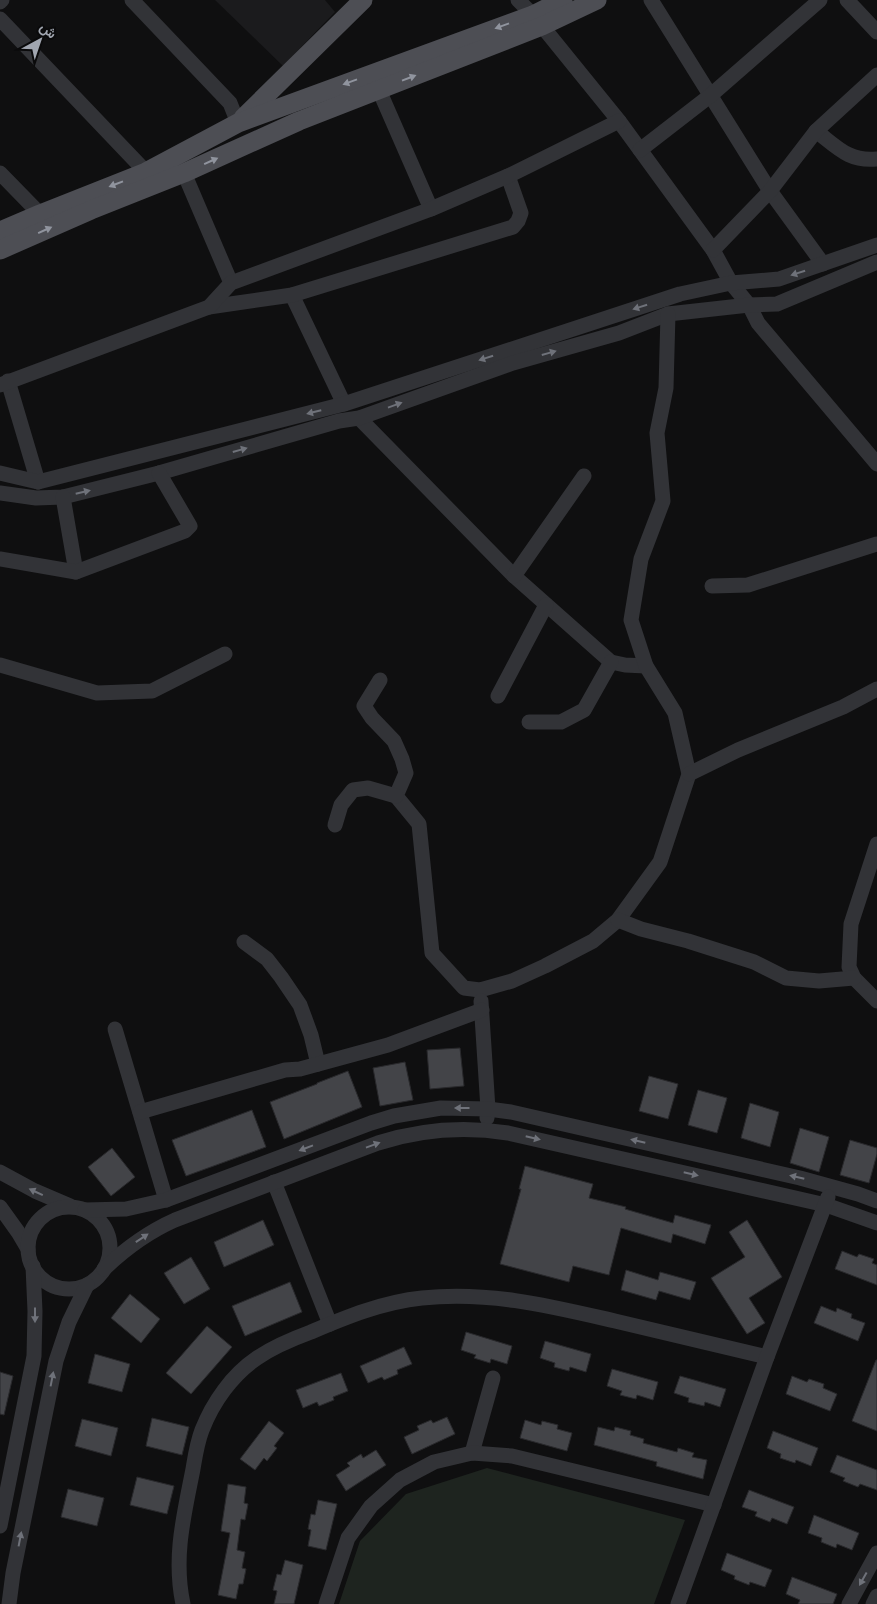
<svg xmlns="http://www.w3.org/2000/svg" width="877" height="1604" viewBox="0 0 877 1604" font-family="Roboto,Vazirmatn,sans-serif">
  <rect width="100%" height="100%" fill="#0f0f10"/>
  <path fill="#1b1b1d" d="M215,0H325L335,12L283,66Z"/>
  <path fill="#1e241f" d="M487,1468L685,1520L654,1604H339L360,1541L406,1494Z"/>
  <g fill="#434448" stroke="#29292c">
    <path d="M460,1048L464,1086L430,1089L427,1050Z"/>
    <path d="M405,1062L413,1100L380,1106L373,1068Z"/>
    <path d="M348,1071L362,1107L284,1139L270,1102L317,1084V1083Z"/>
    <path d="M649,1076L678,1084L668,1119L639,1111Z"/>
    <path d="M698,1090L727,1098L717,1133L688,1125Z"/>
    <path d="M750,1103L779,1112L770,1147L741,1138Z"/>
    <path d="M252,1110L266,1147L186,1176L172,1140Z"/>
    <path d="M800,1128L829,1137L819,1172L790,1163Z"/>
    <path d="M850,1140L877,1148V1154L869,1183L840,1175Z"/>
    <path d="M112,1148L135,1177L111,1196L88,1167Z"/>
    <path d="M525,1166L593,1184L589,1198L626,1207L625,1209L673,1223L675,1215L711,1225L705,1244L673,1234L671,1243L621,1228L609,1275L573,1266L569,1282L500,1264L521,1189H519Z"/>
    <path d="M263,1220L274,1245L224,1267L214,1242Z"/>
    <path d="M747,1220L782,1277L749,1298L765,1323L747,1334L711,1278L745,1257L729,1232Z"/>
    <path d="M842,1251L857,1257L859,1254L874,1259L872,1263L877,1265V1285L835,1269Z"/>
    <path d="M191,1257L210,1289L184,1304L164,1273Z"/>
    <path d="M626,1270L658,1280L660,1272L696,1282L690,1300L659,1291L656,1300L621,1290Z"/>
    <path d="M290,1282L302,1312L245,1336L232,1306Z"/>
    <path d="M130,1294L160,1319L141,1343L111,1318Z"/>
    <path d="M821,1306L836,1312L837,1308L852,1314L851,1318L865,1323L858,1341L814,1323Z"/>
    <path d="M207,1326L232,1347L191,1394L166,1373Z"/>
    <path d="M466,1332L512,1346L507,1364L491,1359L490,1363L474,1358L476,1355L461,1350Z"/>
    <path d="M545,1341L591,1354L586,1372L570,1367L569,1371L554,1367L555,1363L540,1358Z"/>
    <path d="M404,1347L412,1364L397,1370L398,1374L384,1380L382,1377L368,1383L360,1366Z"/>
    <path d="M95,1354L130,1364L122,1392L88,1383Z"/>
    <path d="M876,1360H877V1431L852,1421Z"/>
    <path d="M612,1369L658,1382L653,1400L637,1395L636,1399L620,1395L622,1391L607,1386Z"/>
    <path d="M0,1372L13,1376L4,1415L0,1414Z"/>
    <path d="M341,1373L348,1391L333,1397L334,1400L319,1406L317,1402L303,1408L296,1390Z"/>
    <path d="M680,1376L726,1389L720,1407L705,1402L704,1406L688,1402L689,1398L674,1393Z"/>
    <path d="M792,1376L807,1382L809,1379L824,1384L823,1388L837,1394L830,1411L786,1394Z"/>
    <path d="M447,1417L455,1434L412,1454L404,1437L419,1430L417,1426L431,1420L433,1423Z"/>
    <path d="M152,1418L189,1427L182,1455L146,1446Z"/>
    <path d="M82,1419L118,1428L111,1456L75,1446Z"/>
    <path d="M525,1420L541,1425L542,1421L558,1425L557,1429L572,1433L567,1451L520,1438Z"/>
    <path d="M269,1421L284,1433L274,1446L277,1448L267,1461L264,1458L255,1470L240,1459Z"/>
    <path d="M598,1427L614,1431L615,1427L631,1431L630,1435L644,1439L643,1443L677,1452L678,1448L694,1453L692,1457L707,1460L703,1479L656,1466L657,1462L594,1445Z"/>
    <path d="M773,1431L818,1448L811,1466L796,1460L795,1463L780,1458L781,1454L767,1448Z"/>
    <path d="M376,1450L386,1465L346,1491L336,1475L350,1466L347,1463L361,1454L363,1458Z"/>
    <path d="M837,1455L877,1470V1490L860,1484L858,1487L843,1481L845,1478L830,1472Z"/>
    <path d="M137,1477L174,1486L167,1514L130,1505Z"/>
    <path d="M228,1484L246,1487L244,1503L248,1504L245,1520L241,1519L237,1550L245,1552L242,1568L246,1569L243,1584H239L236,1599L218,1595L230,1533L221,1531Z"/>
    <path d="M68,1489L104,1498L97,1526L61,1517Z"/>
    <path d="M749,1490L794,1507L787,1524L772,1518L770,1522L755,1516L757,1512L742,1507Z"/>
    <path d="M318,1500L337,1504L326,1550L308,1546L311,1530L308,1529L311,1514L315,1515Z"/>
    <path d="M814,1515L859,1533L852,1550L837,1544L836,1548L821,1542L822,1538L808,1533Z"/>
    <path d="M727,1553L772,1570L765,1587L750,1582L749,1585L734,1579L735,1576L721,1570Z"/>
    <path d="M285,1560L303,1565L294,1604H274L277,1591L273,1590L277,1574L281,1575Z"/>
    <path d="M792,1577L837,1594L833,1604H798L800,1600L786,1594Z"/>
  </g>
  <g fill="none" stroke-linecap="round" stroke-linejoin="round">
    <g stroke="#323337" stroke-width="15">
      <path d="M132,0L230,103L238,123"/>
      <path d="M518,0L533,15"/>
      <path d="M651,0L770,191L823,264"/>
      <path d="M847,0L877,32"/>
      <path d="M0,2L2,0"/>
      <path d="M0,19L146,172"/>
      <path d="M542,26L619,121L713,250L731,283L749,305L758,323L877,464"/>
      <path d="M379,90L431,209"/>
      <path d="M816,131C837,147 849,162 877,159"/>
      <path d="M640,150L711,95L820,0"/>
      <path d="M0,173L40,214"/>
      <path d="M184,173L231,283"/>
      <path d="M713,250L770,191L816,131L877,75"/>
      <path d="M292,295L344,404"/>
      <path d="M209,307L292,295L513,227L518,221L521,213L508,176"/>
      <path d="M8,381L38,482"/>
      <path d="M0,385L209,307L231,283L431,209L508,176L619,121"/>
      <path d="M359,418L514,576L611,662L625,665L646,666"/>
      <path d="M0,473L38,482L344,404L680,294L731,283L779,279L877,245"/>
      <path d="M0,493L36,498L63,497L159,473L339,421L359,418L513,363L619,333L668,314L749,305L777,304L877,262"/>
      <path d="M63,497L76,572"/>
      <path d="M0,559L76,572L185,531L190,526L159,473"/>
      <path d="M514,576L584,476"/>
      <path d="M712,586L748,585L877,544"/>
      <path d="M0,665L97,693L152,691L225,654"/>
      <path d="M380,680L364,706L372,718L394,741L402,759L406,773L396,796L419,824L432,953L464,988L480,990L512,981L545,966L593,941L618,920L660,862L689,774L675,713L646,666L631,620L641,559L663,501L657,433L666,388L668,314"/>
      <path d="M498,696L546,605"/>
      <path d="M529,722H561L584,710L611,662"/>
      <path d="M689,774L738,750L843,707L877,689"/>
      <path d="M335,825L341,805L353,790L368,788L396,796"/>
      <path d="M877,844L851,924L849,967L854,978L877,1001"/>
      <path d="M618,920L641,929L688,941L754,962L786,978L819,981L854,978"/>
      <path d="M244,942L267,959L281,977L300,1005L311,1035L318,1064"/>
      <path d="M481,1001L488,1109L487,1118"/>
      <path d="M115,1029L166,1200"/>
      <path d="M140,1112L285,1070L300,1069L388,1045L482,1010"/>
      <path d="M0,1172L35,1191L70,1206"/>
      <path d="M274,1182L330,1324"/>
      <path d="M0,1207L18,1232L28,1249"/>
      <circle cx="69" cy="1248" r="41"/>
      <path d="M85,1210L126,1209L166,1200L371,1123L394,1116L441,1108L488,1109L511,1112L800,1178L858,1194L877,1201"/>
      <path d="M104,1269C126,1248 148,1232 175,1220L378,1143C422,1129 463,1126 508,1133L826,1205L877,1223"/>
      <path d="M472,1453L493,1378"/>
      <path d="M0,1526L34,1356L35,1311L33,1266"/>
      <path d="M9,1604L13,1573L56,1361L69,1322L87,1285"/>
      <path d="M183,1604C173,1557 184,1515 193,1469C195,1457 197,1443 202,1430C213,1402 232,1375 257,1358C273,1347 292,1339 311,1332C346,1317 383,1302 422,1298C490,1291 550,1306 615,1321C666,1333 717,1345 767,1357"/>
      <path d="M326,1604L348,1538L371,1506L400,1480L434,1462L472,1453L512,1456L714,1505"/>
      <path d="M678,1604L767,1357L828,1197"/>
      <path d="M849,1604L877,1553"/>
      <path d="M873,1604L877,1596"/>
    </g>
    <g stroke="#4d4e54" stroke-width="19">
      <path d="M243,118L363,0"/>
      <path d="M0,231L40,214L146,172L238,123L533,15L563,0"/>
      <path d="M0,250L91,210L184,173L299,121L542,26L597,0"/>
    </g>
  </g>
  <defs><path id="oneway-solid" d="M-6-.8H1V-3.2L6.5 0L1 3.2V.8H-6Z" transform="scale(1.25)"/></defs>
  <g fill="#90949e">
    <use href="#oneway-solid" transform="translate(502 26) rotate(160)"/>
    <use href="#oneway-solid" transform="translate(409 78) rotate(-21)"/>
    <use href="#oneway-solid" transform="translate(350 82) rotate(160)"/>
    <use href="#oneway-solid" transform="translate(211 161) rotate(-24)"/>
    <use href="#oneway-solid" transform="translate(116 184) rotate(159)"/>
    <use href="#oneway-solid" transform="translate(45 230) rotate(-24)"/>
  </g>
  <g fill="#6f727a">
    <use href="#oneway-solid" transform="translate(798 273) rotate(162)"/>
    <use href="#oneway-solid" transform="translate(640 307) rotate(162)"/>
    <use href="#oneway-solid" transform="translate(549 353) rotate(-16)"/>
    <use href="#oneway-solid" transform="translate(486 358) rotate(162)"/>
    <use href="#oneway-solid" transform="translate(395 405) rotate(-20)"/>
    <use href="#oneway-solid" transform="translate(314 412) rotate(166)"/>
    <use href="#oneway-solid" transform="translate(240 450) rotate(-16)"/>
    <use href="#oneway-solid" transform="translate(83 492) rotate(-13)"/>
    <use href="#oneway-solid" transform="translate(462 1108) rotate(180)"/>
    <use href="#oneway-solid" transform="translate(533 1138) rotate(13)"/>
    <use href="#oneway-solid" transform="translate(638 1141) rotate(-167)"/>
    <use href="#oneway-solid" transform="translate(373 1145) rotate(-20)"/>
    <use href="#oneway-solid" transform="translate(306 1148) rotate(159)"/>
    <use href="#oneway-solid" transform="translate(691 1174) rotate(13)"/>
    <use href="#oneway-solid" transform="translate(797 1177) rotate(-167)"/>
    <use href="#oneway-solid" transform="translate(36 1192) rotate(-155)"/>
    <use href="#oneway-solid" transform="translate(142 1238) rotate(-34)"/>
    <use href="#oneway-solid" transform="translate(35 1315) rotate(90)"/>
    <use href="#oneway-solid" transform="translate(52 1379) rotate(-79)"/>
    <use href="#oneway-solid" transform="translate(20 1539) rotate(-79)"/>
    <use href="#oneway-solid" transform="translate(863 1579) rotate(119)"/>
  </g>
  <g transform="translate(40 40) rotate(40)" stroke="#0a0a0b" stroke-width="4" paint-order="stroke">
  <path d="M0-4L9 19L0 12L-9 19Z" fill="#a1a6b0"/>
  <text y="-8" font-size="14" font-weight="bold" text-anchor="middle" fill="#a1a6b0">ش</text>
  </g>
</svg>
